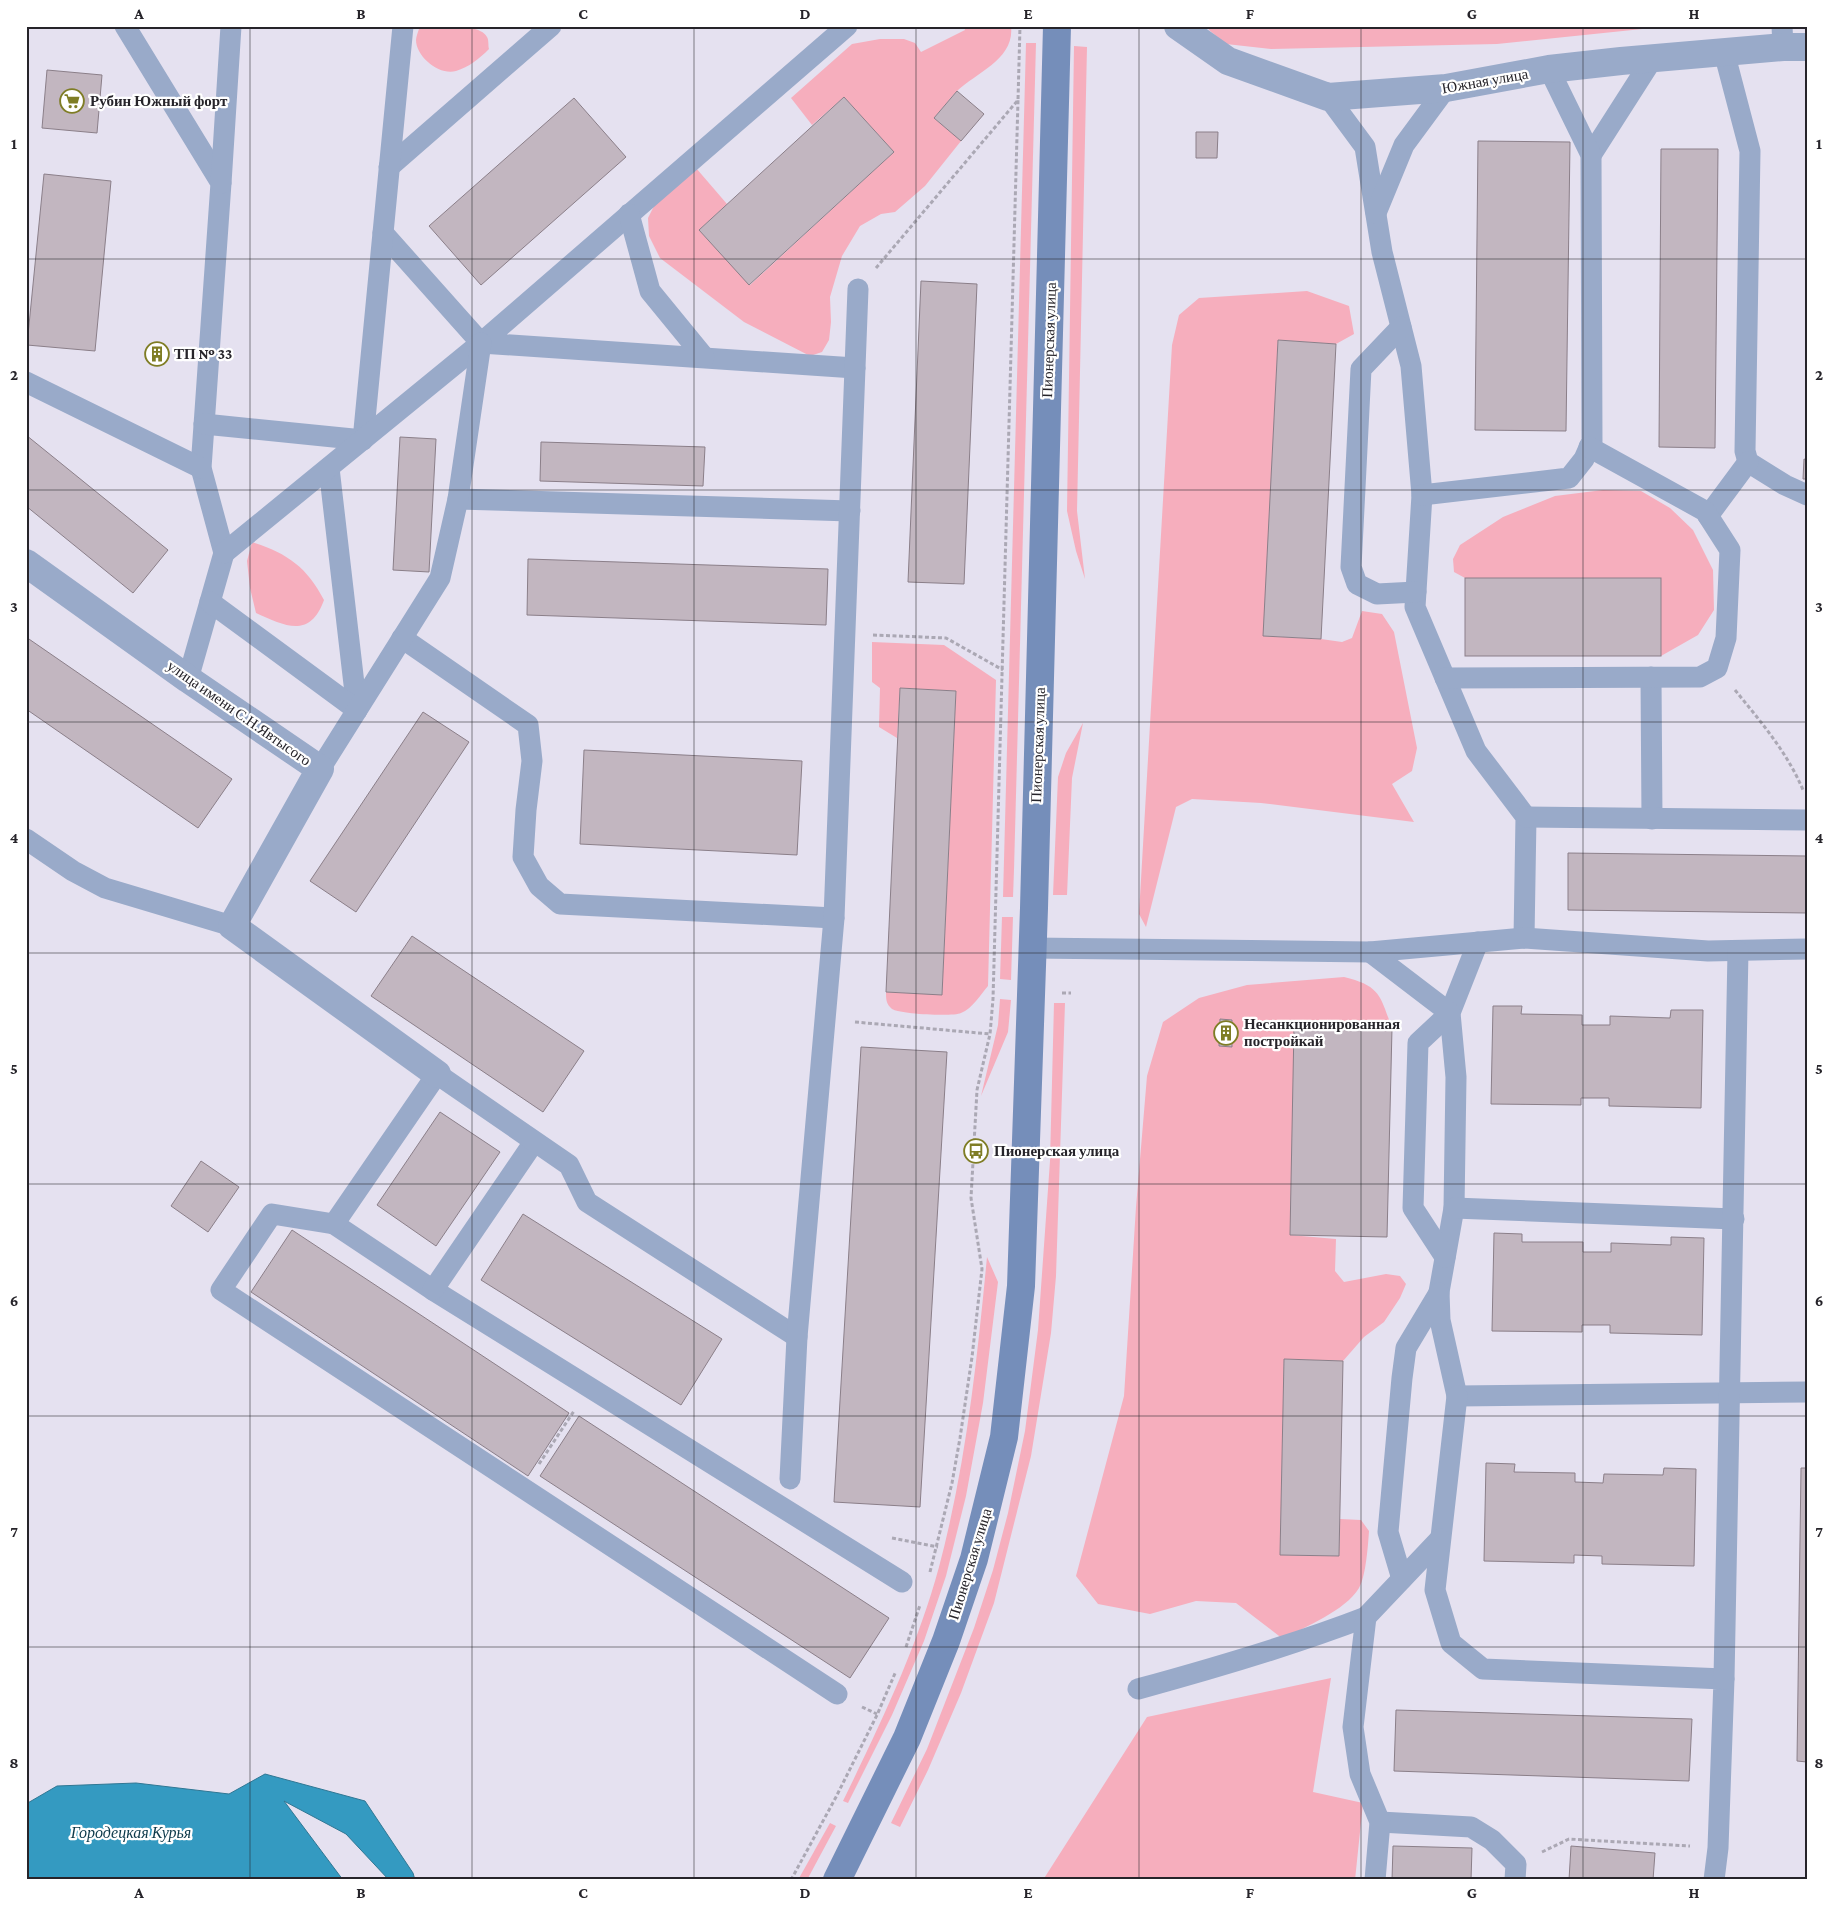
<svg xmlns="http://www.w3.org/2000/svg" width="1833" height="1906" viewBox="0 0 1833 1906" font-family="'Crimson Pro',serif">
  <rect width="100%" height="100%" fill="#e5e1f0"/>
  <g fill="#f6aebd">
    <path d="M426,26C440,26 480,23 487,37C489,40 488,46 489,49C479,59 469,67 456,71C440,76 416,57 416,40C416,37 418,32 419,29Z"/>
    <path d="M964,26H1011C1015,59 977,72 957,91C949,99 942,109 934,118L961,141L925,186L895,212L881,214L860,226L842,256L830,297L831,322L829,340L822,352L810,356L744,322L660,258L649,236L648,218L656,202L696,168L727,204L699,230L750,285L894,152L844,97L812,125L791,98L852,44L880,39H904L915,43L921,52L965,30Z"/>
    <path d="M1208,26H1671L1497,44L1271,49L1226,44L1209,30Z"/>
    <path d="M1026,43H1036L1014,870L1013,897H1003Z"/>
    <path d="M1074,46L1087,47L1077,511L1085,579L1076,551L1067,511Z"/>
    <path d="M1307,291L1349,306L1354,334L1336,344L1278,340L1264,636L1321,639L1342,642L1352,638L1362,611L1382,614L1394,632L1417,748L1412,771L1392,784L1414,822L1261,803L1192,799L1176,807L1146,927L1139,914L1172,345L1179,315L1199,298Z"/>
    <path d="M1603,490L1641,491L1670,508L1693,530L1713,570L1714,610L1698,635L1661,656V578H1465L1454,572L1453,559L1460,545L1503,517L1555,496Z"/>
    <path d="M252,542C287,553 307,567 324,600C310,639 285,626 256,613L250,588L247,561Z"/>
    <path d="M872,642L944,645L996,680L988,986C981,994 972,1009 961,1013C953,1017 899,1014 892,1009C886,1004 886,999 886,992L942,994L956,691L900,688L897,738L879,727L880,688L872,682Z"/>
    <path d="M1083,723L1072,778L1067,895H1053L1058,777L1066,753Z"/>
    <path d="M1002,917H1013L1011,980L1000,979Z"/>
    <path d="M1344,977C1381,986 1380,996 1392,1028L1300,1027L1290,1235L1336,1239L1335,1271L1344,1282L1386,1274L1400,1276L1406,1284L1400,1298L1384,1322L1364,1337L1343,1361L1284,1359L1280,1555L1339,1556L1340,1519L1361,1520L1369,1531C1368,1545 1366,1576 1359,1588C1345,1611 1306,1626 1283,1639L1236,1603L1196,1601L1150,1614L1098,1604L1076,1576L1124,1396L1136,1207L1147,1076L1163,1022L1199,998L1247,985Z"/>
    <path d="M1000,999L1011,1000L1008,1032L981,1096L998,1025Z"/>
    <path d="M1054,1003H1065L1056,1276L1051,1333L1031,1456L994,1603L961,1693L928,1770L900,1827L891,1823L927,1749L974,1628L993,1570L1008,1513L1025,1431L1038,1330L1050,1161Z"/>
    <path d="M987,1257L998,1282L983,1403L966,1496L946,1576L924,1641L892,1715L848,1803L843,1801C880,1725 917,1648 939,1567C966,1465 977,1361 987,1257Z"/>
    <path d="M1331,1678L1313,1792L1363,1803L1355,1880H1043L1147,1717Z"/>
    <path d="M830,1823L836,1826L807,1880H798Z"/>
  </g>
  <path fill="#349ac1" stroke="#307794" d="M265,1774L365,1801L413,1873L415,1880H389L346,1834L284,1801L343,1880H26V1804L57,1786L136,1783L229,1794Z"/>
  <g fill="#c2b6c0" stroke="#8b7f89">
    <path d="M47,70L102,75L97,133L42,128Z"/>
    <path d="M957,91L984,114L961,141L934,118Z"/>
    <path d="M844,97L894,152L749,285L699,230Z"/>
    <path d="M574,98L626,157L481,285L429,226Z"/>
    <path d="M1196,132H1218L1217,158H1196Z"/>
    <path d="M1478,141L1570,142L1566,431L1475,430Z"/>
    <path d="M1661,149H1718L1715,448L1659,447Z"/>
    <path d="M44,174L111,181L95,351L27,345Z"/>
    <path d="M921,281L977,284L964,584L908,582Z"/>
    <path d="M1278,340L1336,344L1321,639L1263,636Z"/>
    <path d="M150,346L166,348L164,363L148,360Z"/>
    <path d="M26,435L168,550L133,593L26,506Z"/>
    <path d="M400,437L436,439L429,572L393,570Z"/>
    <path d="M541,442L705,447L703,486L540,481Z"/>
    <path d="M1804,459L1807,460V479H1803Z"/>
    <path d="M528,559L828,569L826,625L527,615Z"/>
    <rect x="1465" y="578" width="196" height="78"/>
    <path d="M26,637L232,779L198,828L26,709Z"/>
    <path d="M900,688L956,691L942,995L886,992Z"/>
    <path d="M423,712L469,742L356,912L310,881Z"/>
    <path d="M584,750L802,761L797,855L580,844Z"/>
    <path d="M1568,853L1807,856V913L1568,910Z"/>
    <path d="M412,936L584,1051L543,1112L371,996Z"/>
    <path d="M1493,1006H1522L1521,1014L1582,1015V1025H1610V1016L1670,1018L1671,1010H1703L1701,1108L1609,1106V1098H1581V1105L1491,1104Z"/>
    <path d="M1220,1019L1232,1020V1047L1219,1046Z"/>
    <path d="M1294,1026L1392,1028L1387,1237L1290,1235Z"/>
    <path d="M861,1047L947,1052L920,1507L834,1502Z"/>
    <path d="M440,1112L500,1152L436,1246L377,1205Z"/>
    <path d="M201,1161L239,1187L208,1232L171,1206Z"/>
    <path d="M523,1214L722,1339L681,1405L481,1280Z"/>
    <path d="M292,1230L569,1413L528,1476L251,1292Z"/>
    <path d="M1494,1233L1522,1234V1242H1583V1252H1611V1243L1671,1245V1237L1704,1238L1702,1335L1610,1333V1325H1582V1332L1492,1331Z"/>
    <path d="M1284,1359L1343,1361L1339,1556L1280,1555Z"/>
    <path d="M579,1416L889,1618L850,1678L540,1476Z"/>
    <path d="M1486,1463L1515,1464L1514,1472L1575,1473V1482L1603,1483L1604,1474L1663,1475L1664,1468L1696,1469L1694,1566L1602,1564V1556L1574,1555V1563L1484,1561Z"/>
    <path d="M1801,1468H1807V1762L1797,1761Z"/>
    <path d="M1396,1710L1692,1719L1689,1781L1394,1771Z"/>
    <path d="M1393,1846L1472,1848L1471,1880H1392Z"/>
    <path d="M1571,1846L1655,1853L1653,1880H1569Z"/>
  </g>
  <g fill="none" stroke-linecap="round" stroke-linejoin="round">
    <g stroke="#aba8b4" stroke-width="3" stroke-dasharray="4 2.5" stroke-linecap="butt">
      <path d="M876,268L1018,100L1020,26"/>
      <path d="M873,635L946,638L1003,670"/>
      <path d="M1735,690C1761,722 1787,752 1803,790"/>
      <path d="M1062,993H1071"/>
      <path d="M855,1022L990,1034"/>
      <path d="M539,1464L574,1411"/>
      <path d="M892,1538L938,1547"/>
      <path d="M930,1572L952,1483L960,1438L972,1357L982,1269L971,1198L977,1090L990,1034L993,999L1018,100"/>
      <path d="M906,1647L920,1605"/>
      <path d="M862,1707L877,1714"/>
      <path d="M1542,1852L1569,1839L1690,1846"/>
      <path d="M791,1880L836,1797L877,1715L896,1671"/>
    </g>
    <g stroke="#99aac9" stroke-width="21">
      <path d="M125,26L221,183L201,468L224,553L188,679"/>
      <path d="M847,26L481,343L855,368"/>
      <path d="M1782,26L1783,47"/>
      <path d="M1724,52L1750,151L1745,451L1748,462L1785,485L1807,495"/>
      <path d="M1328,97L1365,147L1382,252L1411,366L1422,495L1415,607L1476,751L1526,817L1524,938"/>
      <path d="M1591,155L1653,58"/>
      <path d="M389,167L551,26"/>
      <path d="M221,183L231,26"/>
      <path d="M1376,213L1404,145L1446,88"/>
      <path d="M629,214L650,291L704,357"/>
      <path d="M383,233L481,343"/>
      <path d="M1401,327L1361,369L1351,567L1357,584L1377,594L1416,592"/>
      <path d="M26,382L201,468"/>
      <path d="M204,424L363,440L403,26"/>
      <path d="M329,468L357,710"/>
      <path d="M1422,495L1569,478L1584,459L1592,441L1591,155L1549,69"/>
      <path d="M458,499L850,511"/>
      <path d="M1708,516L1748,462"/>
      <path d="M224,553L481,343"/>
      <path d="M210,602L357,710"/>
      <path d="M402,638L528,725L532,761L526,810L523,857L539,886L560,904L834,918"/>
      <path d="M1651,677L1652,819"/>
      <path d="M1445,678L1700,677L1717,668L1726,638L1730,550L1705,511L1589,447"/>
      <path d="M320,769L440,578L458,499L481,343"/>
      <path d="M1526,817L1807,820"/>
      <path d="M26,839L73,871L105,888L232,926"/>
      <path d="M1478,942L1450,1013L1456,1077L1454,1208L1439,1292L1440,1320L1457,1396L1807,1392"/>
      <path d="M1032,948L1370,952L1524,938L1708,951L1807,949"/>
      <path d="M1370,952L1450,1013L1418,1043L1413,1208L1445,1257"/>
      <path d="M1454,1208L1734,1219"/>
      <path d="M334,1224L433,1290L902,1582"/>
      <path d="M433,1290L534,1142"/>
      <path d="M797,1337L587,1202L569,1165L437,1074L334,1224L272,1214L221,1290L837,1694"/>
      <path d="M1457,1396L1435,1590L1451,1643L1483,1669L1724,1679L1718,1848L1714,1880"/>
      <path d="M790,1479L797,1337L834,918L858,289"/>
      <path d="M1402,1579L1388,1532L1402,1378L1406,1348L1439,1293"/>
      <path d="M1724,1679L1738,951"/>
      <path d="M1138,1689C1215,1668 1291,1646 1366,1617"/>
      <path d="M1380,1822L1471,1827L1492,1840L1516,1864L1515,1880"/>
      <path d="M1375,1880L1380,1822L1360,1774L1353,1727L1366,1617L1440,1539"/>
    </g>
    <g stroke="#99aac9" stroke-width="28">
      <path d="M1178,26L1228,61L1328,97L1446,88L1549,69L1621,61L1783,47H1807"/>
      <path d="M26,563L188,679L320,769L232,926L437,1074"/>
    </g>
    <path stroke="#758eba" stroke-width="28" d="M837,1880L907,1738L946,1641L974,1559L1004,1437L1021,1286L1034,908L1057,26"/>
  </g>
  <path fill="none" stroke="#26242a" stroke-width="1" stroke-opacity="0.55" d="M250,26V1880M472,26V1880M694,26V1880M916,26V1880M1139,26V1880M1361,26V1880M1583,26V1880M26,259H1807M26,490H1807M26,722H1807M26,953H1807M26,1184H1807M26,1416H1807M26,1647H1807"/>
  <defs>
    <g id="supermarket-ring" transform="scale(1.25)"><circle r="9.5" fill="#fff" stroke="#7f7d25" stroke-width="1.5"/><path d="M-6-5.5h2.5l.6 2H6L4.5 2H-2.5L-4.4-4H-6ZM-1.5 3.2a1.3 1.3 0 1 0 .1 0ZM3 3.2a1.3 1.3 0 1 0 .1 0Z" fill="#7f7d25"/></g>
    <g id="building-ring" transform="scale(1.25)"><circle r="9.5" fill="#fff" stroke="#7f7d25" stroke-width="1.5"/><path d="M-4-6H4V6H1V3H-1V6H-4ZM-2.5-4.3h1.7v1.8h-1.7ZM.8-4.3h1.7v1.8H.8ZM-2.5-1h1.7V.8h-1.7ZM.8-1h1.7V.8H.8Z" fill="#7f7d25"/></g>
    <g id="bus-ring" transform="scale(1.25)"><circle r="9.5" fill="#fff" stroke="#7f7d25" stroke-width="1.5"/><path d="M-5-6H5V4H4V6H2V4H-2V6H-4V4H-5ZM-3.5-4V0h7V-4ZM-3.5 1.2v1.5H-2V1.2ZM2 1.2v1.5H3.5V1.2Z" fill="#7f7d25"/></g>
  </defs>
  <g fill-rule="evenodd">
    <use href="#supermarket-ring" x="72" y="101"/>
    <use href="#building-ring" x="157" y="354"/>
    <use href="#building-ring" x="1226" y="1033"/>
    <use href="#bus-ring" x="976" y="1151"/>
  </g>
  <g text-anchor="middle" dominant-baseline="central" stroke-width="4.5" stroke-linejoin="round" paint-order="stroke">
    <g font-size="15" fill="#26242a" stroke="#fff">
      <text transform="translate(1485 81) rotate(-10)">Южная улица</text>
      <text transform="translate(1049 340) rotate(-88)">Пионерская улица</text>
      <text transform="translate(239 713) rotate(35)">улица имени С.Н.Явтысого</text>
      <text transform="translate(1038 745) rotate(-88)">Пионерская улица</text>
      <text transform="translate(970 1564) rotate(-73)">Пионерская улица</text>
    </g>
    <g font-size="15" font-weight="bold" fill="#26242a" stroke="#fff" text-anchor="start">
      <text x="90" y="101">Рубин Южный форт</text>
      <text x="174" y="354">ТП № 33</text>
      <text x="1244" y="1024">Несанкционированная<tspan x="1244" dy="17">постройкай</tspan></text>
      <text x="994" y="1151">Пионерская улица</text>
    </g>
    <g font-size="16" font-style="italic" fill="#0c394a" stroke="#fff">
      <text x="131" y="1832">Городецкая Курья</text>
    </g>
  </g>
  <rect width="1833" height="1906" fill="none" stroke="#ffffff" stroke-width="55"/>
  <rect x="28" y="28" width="1778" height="1850" fill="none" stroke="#26242a" stroke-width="2"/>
  <g font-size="16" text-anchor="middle" font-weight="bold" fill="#26242a">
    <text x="139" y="19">A</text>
    <text x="361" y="19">B</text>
    <text x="583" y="19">C</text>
    <text x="805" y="19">D</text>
    <text x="1028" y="19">E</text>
    <text x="1250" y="19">F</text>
    <text x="1472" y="19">G</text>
    <text x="1694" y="19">H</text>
    <text x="14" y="149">1</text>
    <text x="1819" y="149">1</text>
    <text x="14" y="380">2</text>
    <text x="1819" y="380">2</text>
    <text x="14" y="612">3</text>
    <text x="1819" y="612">3</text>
    <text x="14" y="843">4</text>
    <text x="1819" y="843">4</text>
    <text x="14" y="1074">5</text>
    <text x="1819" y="1074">5</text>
    <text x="14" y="1306">6</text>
    <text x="1819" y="1306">6</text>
    <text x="14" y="1537">7</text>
    <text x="1819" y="1537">7</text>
    <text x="14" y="1768">8</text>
    <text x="1819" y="1768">8</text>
    <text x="139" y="1898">A</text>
    <text x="361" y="1898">B</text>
    <text x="583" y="1898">C</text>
    <text x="805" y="1898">D</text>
    <text x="1028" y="1898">E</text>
    <text x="1250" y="1898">F</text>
    <text x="1472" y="1898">G</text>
    <text x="1694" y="1898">H</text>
  </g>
</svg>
